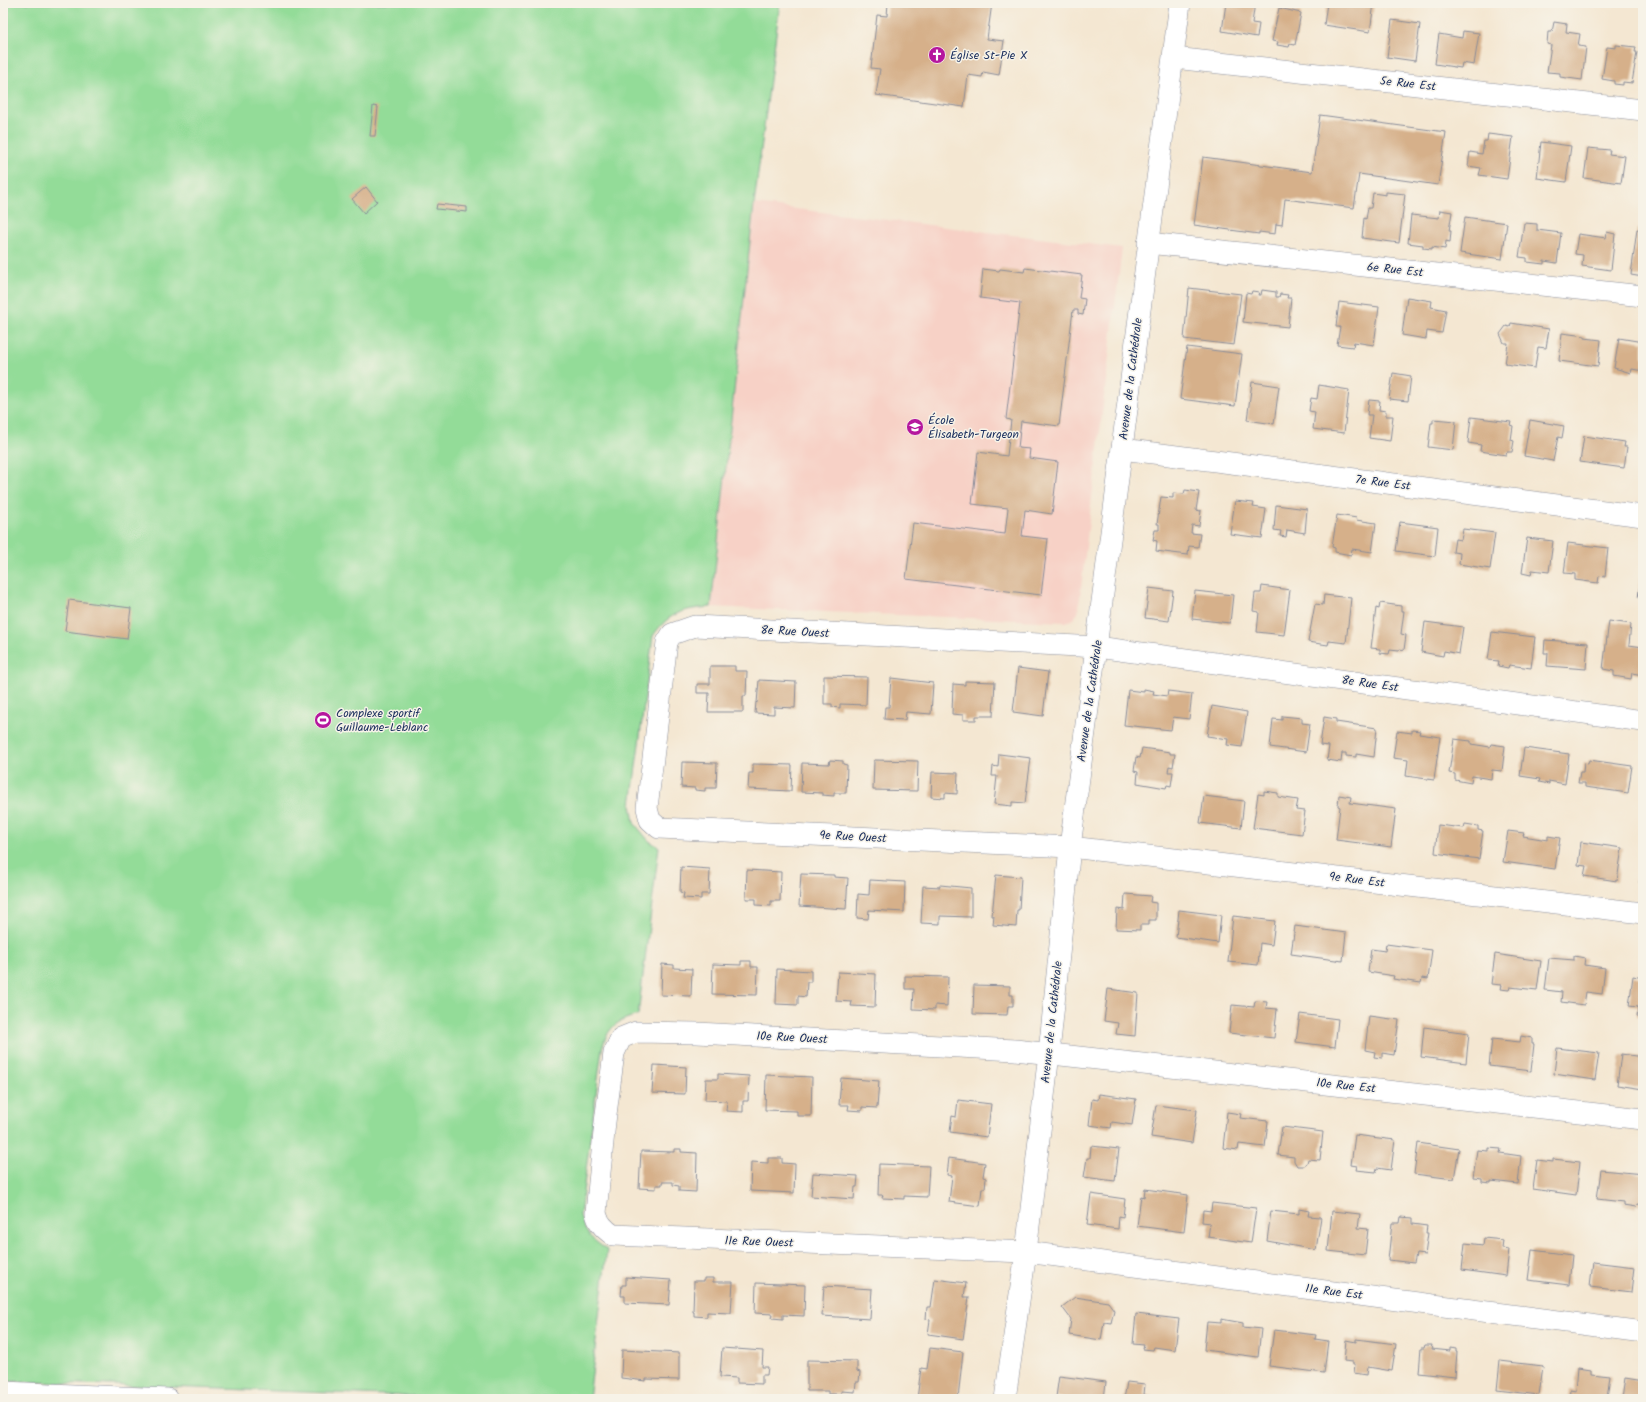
<svg xmlns="http://www.w3.org/2000/svg" width="1646" height="1402" viewBox="0 0 1646 1402" font-family="Kalam,sans-serif">
  <rect width="100%" height="100%" fill="#f7f3e8"/>
  <filter id="ink" filterUnits="userSpaceOnUse"><feTurbulence type="fractalNoise" baseFrequency=".025" numOctaves="2"/><feDisplacementMap in="SourceGraphic" scale="8" xChannelSelector="R" yChannelSelector="G"/><feConvolveMatrix kernelMatrix="1 2 1 2 8 2 1 2 1" color-interpolation-filters="sRGB"/></filter>
  <filter id="wash" filterUnits="userSpaceOnUse"><feTurbulence type="fractalNoise" baseFrequency=".012" numOctaves="4" result="noise"/><feDisplacementMap in="SourceGraphic" scale="16" xChannelSelector="R" yChannelSelector="G"/><feGaussianBlur stdDeviation="0.9" result="paint"/><feColorMatrix in="noise" values="0 0 0 0 0 0 0 0 0 0 0 0 0 0 0 0 0 1.4 0 .05"/><feComposite in="paint" operator="in"/></filter>
  <g filter="url(#wash)">
    <rect width="100%" height="100%" fill="#f4e7d2"/>
    <path fill="#f7d1c6" d="M754,204L1122,248L1078,613L1073,619L1066,622L711,607Z"/>
    <path fill="#93dc98" stroke="#57867b" d="M3,3H780L754,204L711,607C684,609 669,612 653,636L631,805L634,823L649,841L659,847L638,1015C616,1021 608,1027 602,1049L580,1215C586,1236 590,1237 607,1250L589,1399H494L3,1381Z"/>
    <g id="blocks">
      <g fill="#d6b08a">
        <path d="M888,3H992L987,39L1004,41L999,75L983,72L982,77L968,75L964,107L876,95L880,69L871,68L877,15L887,16Z"/>
        <path d="M1226,3H1255L1252,23L1259,24L1257,37L1222,31Z"/>
        <path d="M1327,3H1374L1370,32L1324,25Z"/>
        <path d="M1279,8L1301,13L1295,45L1290,44L1289,47L1277,45L1278,42L1272,41Z"/>
        <path d="M1392,20L1420,24L1415,61L1387,57Z"/>
        <path d="M1554,22L1567,24L1566,32L1580,34L1578,46L1586,47L1582,80L1560,77V73L1547,72L1551,45L1547,44L1548,32H1552Z"/>
        <path d="M1463,31L1479,33L1474,65L1462,63L1461,68L1435,64L1439,34L1462,38Z"/>
        <path d="M1616,45L1636,47L1635,52H1637L1632,83L1623,82V85L1614,84V81L1602,79L1607,47L1616,48Z"/>
        <path d="M373,106L378,107L375,136H370Z"/>
        <path d="M1320,115L1446,132L1438,185L1359,174L1354,208L1285,199L1282,225L1276,224L1275,234L1259,232V234L1194,225L1203,157L1312,172Z"/>
        <path d="M1488,134L1513,137L1507,179L1479,175L1481,168L1468,166L1470,152L1482,154L1484,141H1487Z"/>
        <path d="M1541,142L1571,146L1566,182L1537,178Z"/>
        <path d="M1588,148L1610,150L1609,154L1625,156L1621,183L1584,178Z"/>
        <path d="M366,187L377,201L364,213L352,199Z"/>
        <path d="M1386,192L1405,194L1399,243L1362,238L1364,218L1366,219L1368,208H1371L1373,193L1386,195Z"/>
        <path d="M437,204L467,207V212L436,209Z"/>
        <path d="M1440,210L1452,212L1449,231H1451L1450,242L1446,241L1445,249L1432,247V249L1423,248V245L1408,243L1411,215L1439,218Z"/>
        <path d="M1465,217L1507,223L1502,259L1460,253Z"/>
        <path d="M1524,223L1537,224V230L1561,233L1557,263L1544,261V264L1527,262V258L1519,257Z"/>
        <path d="M1637,229L1643,230V277L1631,275Z"/>
        <path d="M1607,232L1615,234L1611,270L1582,266L1583,255L1575,254L1578,234L1606,238Z"/>
        <path d="M1025,268L1082,275L1079,298L1085,299L1083,315L1078,314V310H1073L1059,426L1021,421L1018,448L1030,449L1029,458L1058,462L1052,514L1025,510L1022,536L1048,539L1041,595L906,579L913,523L1005,534L1008,508L972,504L978,452L1007,456L1011,420L1006,419L1020,303L980,298L983,269L999,271L1000,269L1024,272Z"/>
        <path d="M1189,288L1241,294L1234,345L1184,339Z"/>
        <path d="M1262,290L1276,292V297H1279L1280,294L1288,295L1287,298H1291L1288,327L1243,322L1246,293L1251,294L1252,291L1259,292L1258,295H1261Z"/>
        <path d="M1407,297L1432,301L1431,307L1446,310L1442,333L1427,331L1426,339L1402,335Z"/>
        <path d="M1339,302L1379,307L1374,345L1354,342L1353,347L1337,345L1340,327H1336Z"/>
        <path d="M1511,323L1549,329L1546,348L1538,347L1535,368L1505,364L1508,343H1504L1500,334L1506,326L1510,327Z"/>
        <path d="M1562,333L1585,336V338L1601,340L1598,366L1559,361Z"/>
        <path d="M1619,338L1643,342V371L1632,369L1631,373L1614,368Z"/>
        <path d="M1187,347L1242,354L1235,406L1180,399Z"/>
        <path d="M1393,373L1411,376L1408,401L1389,399Z"/>
        <path d="M1252,382L1279,386L1274,424L1247,420Z"/>
        <path d="M1319,385L1349,390L1344,433L1313,429L1315,412L1309,411L1311,398L1317,399Z"/>
        <path d="M1369,400L1380,401L1379,410L1386,411V416H1393L1390,441L1369,438L1372,415H1367Z"/>
        <path d="M1471,417L1511,422L1510,425L1513,426L1511,440L1514,441L1512,452H1507L1506,455L1480,451L1481,445L1468,443Z"/>
        <path d="M1433,419L1456,421L1453,450L1428,447L1431,423H1433Z"/>
        <path d="M1530,420L1564,426L1562,438L1558,437L1553,461L1524,456Z"/>
        <path d="M1584,436L1625,442L1624,447H1627L1624,468L1580,462Z"/>
        <path d="M1185,490L1199,492L1196,510L1201,511L1199,526L1192,525L1191,533L1200,534L1198,547L1189,546L1188,555L1156,551L1157,541L1153,540L1155,530H1159V524H1157L1161,497L1173,498V493L1184,494Z"/>
        <path d="M1235,501L1254,503L1253,507L1266,509L1262,538L1230,534Z"/>
        <path d="M1276,505L1307,509L1305,533L1287,530L1286,537L1280,536L1281,531L1274,530Z"/>
        <path d="M1337,515L1357,518L1356,520L1376,523L1372,552L1352,549L1351,555L1335,552V548L1332,547Z"/>
        <path d="M1400,522L1438,527L1435,556L1396,551Z"/>
        <path d="M1463,529L1495,533L1490,569L1459,564L1460,553L1453,552L1455,539L1461,540Z"/>
        <path d="M1527,538L1553,541L1549,572L1532,570L1531,575L1522,573Z"/>
        <path d="M1568,543L1608,548L1605,577L1599,576L1598,583L1575,580V574L1564,573Z"/>
        <path d="M1642,567H1643V598H1638Z"/>
        <path d="M1262,586L1290,590L1284,635L1257,632L1259,612L1253,611L1255,593H1261Z"/>
        <path d="M1149,588L1173,591L1169,621L1145,618Z"/>
        <path d="M1195,591L1233,595L1230,623L1192,619Z"/>
        <path d="M1324,595L1351,598L1346,643L1329,641L1328,645L1308,642L1315,604L1323,605Z"/>
        <path d="M69,600L131,608L127,639L65,631Z"/>
        <path d="M1380,603L1401,606V611H1404L1401,634L1406,635L1404,650L1400,649L1399,651L1390,650L1389,654L1380,653V649L1371,648L1376,608L1379,609Z"/>
        <path d="M1609,621L1631,624L1629,645L1643,647V675L1632,673L1631,679L1614,676V671L1603,669Z"/>
        <path d="M1425,622L1463,627L1459,654L1444,651L1443,656L1421,652Z"/>
        <path d="M1492,632L1535,637L1531,668L1509,665L1508,668L1498,666L1499,661L1488,660Z"/>
        <path d="M1545,640L1588,643L1586,669L1547,666L1548,653H1544Z"/>
        <path d="M710,666H735V671H747L746,696H743V712H708L709,693H697V684H710Z"/>
        <path d="M1018,668L1048,672L1043,716L1013,712Z"/>
        <path d="M824,676L867,677L866,705L840,704V708L832,707V704H824Z"/>
        <path d="M891,678L933,683L931,714L906,712L905,720L884,719L885,707H889Z"/>
        <path d="M759,680L796,682L795,708L774,707V714L755,713L756,702L757,703Z"/>
        <path d="M965,681L995,682L993,716H976V720H963V715L952,714L953,684L965,685Z"/>
        <path d="M1144,689L1154,691L1153,694L1167,696L1168,691L1192,694L1189,719L1173,717L1171,730L1124,725L1128,690L1144,692Z"/>
        <path d="M1212,706L1247,712L1242,747L1227,745L1228,739L1207,736Z"/>
        <path d="M1282,716L1302,718V723L1310,724L1306,752L1270,747L1273,719L1282,720Z"/>
        <path d="M1324,717L1336,719V722L1377,728L1374,757L1356,754V757L1346,756V753H1342L1341,762L1327,760L1329,746L1320,745Z"/>
        <path d="M1412,730L1420,731L1419,734L1440,737L1434,780L1406,776L1408,760L1393,758L1397,731L1412,733Z"/>
        <path d="M1454,739L1471,741V744L1490,747L1491,744L1505,746L1502,771L1492,770L1491,779L1472,776L1471,783L1455,780V774L1449,773Z"/>
        <path d="M1142,748L1170,752V754H1175L1173,767L1169,766L1168,772H1173L1171,786L1167,785L1166,788L1137,783L1138,772L1134,771L1136,757L1140,758Z"/>
        <path d="M1524,748L1569,754L1565,784L1549,781V784L1539,782L1540,779L1520,776Z"/>
        <path d="M999,754L1031,758L1025,803L1012,802V806L994,804L997,776H992L993,766L998,767Z"/>
        <path d="M830,760L843,761V764L847,765L846,793H834V796L822,795V793L801,792L802,763L829,764Z"/>
        <path d="M874,760L918,761L917,791L873,790Z"/>
        <path d="M1589,760L1632,766L1628,793L1585,787V783H1578L1580,772H1583L1584,763L1588,764Z"/>
        <path d="M682,762L717,763L716,788H705V791L695,790V788L681,787Z"/>
        <path d="M753,764L792,765L791,791L748,789L749,773H753Z"/>
        <path d="M932,772L958,773L957,794L945,793V798L931,797Z"/>
        <path d="M1264,791L1278,793V797L1298,800L1296,810L1305,811L1302,834L1253,828L1258,794L1264,795Z"/>
        <path d="M1339,795L1351,797L1350,803L1396,809L1391,847L1336,840L1340,807L1338,806Z"/>
        <path d="M1204,796L1244,801L1241,828L1200,823Z"/>
        <path d="M1465,824L1478,826V830L1483,831L1479,859L1435,853L1438,825L1464,828Z"/>
        <path d="M1508,831L1524,833L1523,836L1548,840V836L1560,838L1555,869L1503,862Z"/>
        <path d="M1581,842L1622,848L1617,881L1584,876L1586,866L1578,865Z"/>
        <path d="M1642,862H1643V883H1639Z"/>
        <path d="M681,867L710,869L709,894H701V899L683,898L684,893L680,892Z"/>
        <path d="M747,870L781,872L780,901H771V906L756,905V899H746Z"/>
        <path d="M801,874L834,875V877L848,878L846,909L799,906Z"/>
        <path d="M996,875L1021,877L1019,910H1017L1016,927L993,925L994,916H992Z"/>
        <path d="M870,880L905,882L904,912L869,910L868,919L857,918L858,894L869,895Z"/>
        <path d="M940,885L971,888V917L940,916V924L921,923L923,886L940,887Z"/>
        <path d="M1125,894L1151,896L1150,902L1156,903V920H1149V925H1140V930L1116,929L1117,909L1124,910Z"/>
        <path d="M1179,910L1221,915L1218,943L1176,937Z"/>
        <path d="M1233,916L1275,921L1272,945L1260,943L1258,965L1228,962Z"/>
        <path d="M1295,926L1346,933L1343,961L1291,954Z"/>
        <path d="M1386,944L1432,950L1428,979L1422,978L1421,983L1393,979L1394,976L1368,972L1371,949L1385,951Z"/>
        <path d="M1495,954L1541,961L1537,990L1510,987L1509,990L1500,989L1501,985L1491,984Z"/>
        <path d="M1574,956L1585,958L1584,965L1605,968L1602,994L1586,992L1584,1005L1561,1002L1562,992L1545,990L1549,958L1574,960Z"/>
        <path d="M741,961H751V967H758L757,995L712,994L713,964L741,965Z"/>
        <path d="M662,964L674,965V968L692,969L691,996L661,995Z"/>
        <path d="M777,969L811,971V982H807L806,997L798,996V1005L776,1004Z"/>
        <path d="M838,972L876,974L875,1007L851,1006L852,1002L836,1001Z"/>
        <path d="M905,976L948,977L947,1006L935,1005V1010L913,1009L914,989H905Z"/>
        <path d="M1633,976L1643,978V1017L1637,1016L1638,1007L1629,1006Z"/>
        <path d="M974,985L1010,986V995H1013V1006H1008L1007,1015L973,1014Z"/>
        <path d="M1108,989L1138,993L1135,1036L1116,1034L1118,1023L1104,1021Z"/>
        <path d="M1255,1001L1267,1002L1266,1008L1277,1009L1274,1038L1229,1033L1232,1005L1254,1007Z"/>
        <path d="M1300,1014L1338,1019L1335,1047L1296,1042Z"/>
        <path d="M1369,1016L1399,1020L1394,1055L1382,1053V1058L1374,1057L1375,1052L1365,1050Z"/>
        <path d="M1424,1027L1469,1033L1466,1063L1421,1057Z"/>
        <path d="M1521,1036L1532,1038V1044H1534L1531,1071L1489,1066L1492,1039L1520,1042Z"/>
        <path d="M1557,1048L1599,1053L1595,1080L1554,1074Z"/>
        <path d="M1621,1054L1643,1057V1089L1617,1085Z"/>
        <path d="M654,1065L686,1067L685,1094L652,1093Z"/>
        <path d="M718,1074L749,1076L748,1101H743V1112L726,1111L727,1101L705,1100L706,1079H718Z"/>
        <path d="M766,1075L812,1077L811,1116H797V1111L765,1110Z"/>
        <path d="M841,1078L879,1081L877,1108L862,1107V1111L848,1110L849,1105H839Z"/>
        <path d="M1099,1094L1136,1099L1132,1125L1112,1122L1111,1128L1089,1125L1092,1099L1098,1100Z"/>
        <path d="M958,1100L991,1104L987,1137L950,1132L952,1116L956,1117Z"/>
        <path d="M1156,1105L1197,1110L1192,1143L1151,1137Z"/>
        <path d="M1227,1112L1241,1114L1240,1118L1268,1121L1265,1147L1239,1144L1238,1150L1223,1148Z"/>
        <path d="M1282,1127L1323,1132L1320,1160L1308,1159L1307,1163L1303,1166H1297L1294,1161V1157L1278,1155Z"/>
        <path d="M1355,1135L1395,1140L1391,1170L1377,1168L1376,1172L1356,1170L1357,1166L1351,1165Z"/>
        <path d="M1418,1143L1459,1149L1454,1179L1414,1174Z"/>
        <path d="M1091,1146L1119,1149L1115,1181L1084,1177L1087,1158H1090Z"/>
        <path d="M1488,1148L1501,1149L1500,1153L1521,1156L1518,1184L1491,1181V1183L1482,1182V1179L1473,1178L1477,1150L1488,1151Z"/>
        <path d="M674,1149H681V1152L697,1153L696,1192L679,1191V1186L673,1185V1182H662V1185H656V1189L639,1188L641,1151L674,1152Z"/>
        <path d="M768,1158H782V1163L795,1164L794,1193L750,1191L751,1162L768,1163Z"/>
        <path d="M949,1158L985,1163L983,1177L986,1178L985,1188H982L980,1206L949,1202L952,1176L947,1175Z"/>
        <path d="M1553,1159L1580,1162L1576,1195L1533,1189L1537,1160L1553,1162Z"/>
        <path d="M879,1164L929,1166L927,1197L904,1196V1199L882,1198L883,1195H878Z"/>
        <path d="M1601,1170L1643,1174V1205L1637,1204L1636,1207L1623,1205V1202L1597,1199Z"/>
        <path d="M813,1173L858,1176L857,1187H855L854,1199L811,1196Z"/>
        <path d="M1145,1189L1188,1195L1184,1232L1137,1226L1141,1196L1144,1197Z"/>
        <path d="M1091,1194L1125,1199L1123,1217L1119,1216L1118,1229L1087,1225Z"/>
        <path d="M1212,1203L1256,1208L1251,1243L1208,1237L1210,1223L1202,1222L1203,1210L1211,1211Z"/>
        <path d="M1299,1209L1309,1211L1308,1216L1321,1217L1316,1250L1267,1241L1271,1211L1299,1214Z"/>
        <path d="M1332,1211L1360,1214L1358,1228L1368,1229L1365,1255L1328,1251Z"/>
        <path d="M1401,1217L1412,1218V1224L1427,1226L1426,1233H1428L1425,1255L1416,1254L1414,1263L1388,1260L1392,1223H1400Z"/>
        <path d="M1484,1238L1503,1240L1502,1248L1509,1249L1506,1276L1462,1270L1465,1243L1483,1245Z"/>
        <path d="M1532,1250L1572,1255L1569,1285L1528,1280Z"/>
        <path d="M1593,1262L1635,1267L1632,1292L1590,1287Z"/>
        <path d="M626,1277L671,1280L669,1305L625,1303V1296H621L622,1285H626Z"/>
        <path d="M704,1278H713V1282H733L731,1313L707,1312V1317L694,1316V1312H693L694,1281H704Z"/>
        <path d="M935,1279L966,1283L964,1297H969L963,1339L928,1334L930,1320L926,1319L927,1307H931Z"/>
        <path d="M756,1283L805,1285L804,1316L783,1315V1319L772,1318L773,1314L755,1313Z"/>
        <path d="M824,1286L872,1289L870,1319L822,1316Z"/>
        <path d="M1075,1297L1108,1302L1114,1310L1111,1323L1104,1322L1101,1340L1069,1335L1071,1319L1062,1307Z"/>
        <path d="M1136,1314L1179,1319L1175,1350L1154,1347L1153,1350L1143,1349L1144,1345L1133,1344Z"/>
        <path d="M1221,1319L1243,1323V1327L1261,1329L1258,1357L1204,1350L1207,1322L1221,1323Z"/>
        <path d="M1274,1330L1316,1335L1315,1339L1328,1341L1324,1373L1269,1366Z"/>
        <path d="M1356,1339L1396,1344L1392,1371L1368,1367L1367,1375L1354,1373L1355,1364H1353V1362L1344,1361L1346,1340L1356,1342Z"/>
        <path d="M1425,1345H1432L1431,1349L1450,1351V1348L1456,1349V1352H1457L1455,1377L1419,1373L1421,1348H1424Z"/>
        <path d="M722,1348L763,1351L762,1367H768L767,1375H762V1384L737,1383V1378L720,1377Z"/>
        <path d="M930,1348L963,1352L958,1399H917L921,1368L927,1369Z"/>
        <path d="M622,1350L679,1353V1380L646,1379V1381L621,1378Z"/>
        <path d="M807,1360L857,1361V1371L860,1372L859,1382H856L855,1392L841,1391V1394H828V1391H807Z"/>
        <path d="M1500,1361L1543,1366L1539,1395L1497,1390Z"/>
        <path d="M1578,1368L1591,1370V1374L1610,1376L1607,1399H1569L1570,1390L1576,1391Z"/>
        <path d="M1059,1376L1106,1382L1104,1399H1069L1056,1397Z"/>
        <path d="M1624,1378L1643,1381V1399H1621Z"/>
        <path d="M1127,1382L1145,1384L1144,1395L1166,1399H1124Z"/>
      </g>
    </g>
  </g>
  <g filter="url(#ink)">
    <use href="#blocks" fill-opacity="0" stroke="#888b98" stroke-width="1"/>
    <g fill="none" stroke-linecap="round" stroke-linejoin="round">
      <g stroke="#888b98" stroke-width="22">
        <g id="minor">
          <path d="M1174,58L1643,110"/>
          <path d="M1148,243L1643,296"/>
          <path d="M1122,449L1643,516"/>
          <path d="M1643,721L1097,647L695,626L672,634L667,642L647,808L650,820L659,828L1070,847L1643,913"/>
          <path d="M1643,1119L1015,1050L697,1033L636,1032L621,1038L614,1053L605,1122L596,1213C598,1223 604,1229 613,1235L1026,1252L1643,1332"/>
          <path d="M3,1392L168,1399"/>
          <path d="M1005,1399L1026,1252L1049,1053L1070,847L1180,3"/>
        </g>
      </g>
      <use href="#minor" stroke="#fff" stroke-width="21"/>
    </g>
  </g>
  <defs>
    <g id="church-disc" transform="scale(0.9)"><circle r="9.5" fill="#b5179e" stroke="#f7f3e8"/><path d="M-1.2-6h2.4v3.5h3.3v2.4h-3.3V6h-2.4V-.1h-3.3v-2.4h3.3Z" fill="#fff"/></g>
    <g id="school-disc" transform="scale(0.9)"><circle r="9.5" fill="#b5179e" stroke="#f7f3e8"/><path d="M0-5L7-2L0 1L-7-2ZM-4 1L0 2.5L4 1V4Q0 6-4 4Z" fill="#fff"/></g>
    <g id="stadium-disc" transform="scale(0.9)"><circle r="9.5" fill="#b5179e" stroke="#f7f3e8"/><path d="M0-5a6.5 5 0 1 0 0 10a6.5 5 0 1 0 0-10ZM-3.5-1.8h7v3.6h-7Z" fill="#fff"/></g>
  </defs>
  <g fill-rule="evenodd">
    <use href="#church-disc" x="937" y="55"/>
    <use href="#school-disc" x="915" y="427"/>
    <use href="#stadium-disc" x="323" y="720"/>
  </g>
  <g text-anchor="middle" dominant-baseline="central" stroke-width="3" stroke-linejoin="round" paint-order="stroke">
    <g font-size="12" fill="#1b2f5e" stroke="#f7f3e8" text-anchor="start">
      <text x="950" y="55">Église St-Pie X</text>
      <text x="928" y="420">École<tspan x="928" dy="14">Élisabeth-Turgeon</tspan></text>
      <text x="336" y="713">Complexe sportif<tspan x="336" dy="14">Guillaume-Leblanc</tspan></text>
    </g>
    <g font-size="12" fill="#1b2f5e" stroke="#f7f3e8">
      <text transform="translate(1408 84) rotate(6)">5e Rue Est</text>
      <text transform="translate(1395 270) rotate(6)">6e Rue Est</text>
      <text transform="translate(1131 379) rotate(-83)">Avenue de la Cathédrale</text>
      <text transform="translate(1383 483) rotate(7)">7e Rue Est</text>
      <text transform="translate(795 632) rotate(3)">8e Rue Ouest</text>
      <text transform="translate(1370 684) rotate(8)">8e Rue Est</text>
      <text transform="translate(1090 701) rotate(-82)">Avenue de la Cathédrale</text>
      <text transform="translate(853 837) rotate(3)">9e Rue Ouest</text>
      <text transform="translate(1357 880) rotate(7)">9e Rue Est</text>
      <text transform="translate(1052 1022) rotate(-84)">Avenue de la Cathédrale</text>
      <text transform="translate(792 1038) rotate(3)">10e Rue Ouest</text>
      <text transform="translate(1346 1086) rotate(6)">10e Rue Est</text>
      <text transform="translate(759 1242) rotate(2)">11e Rue Ouest</text>
      <text transform="translate(1334 1292) rotate(7)">11e Rue Est</text>
    </g>
  </g>
  <rect width="1646" height="1402" fill="none" stroke="#f7f3e8" stroke-width="16"/>
</svg>
